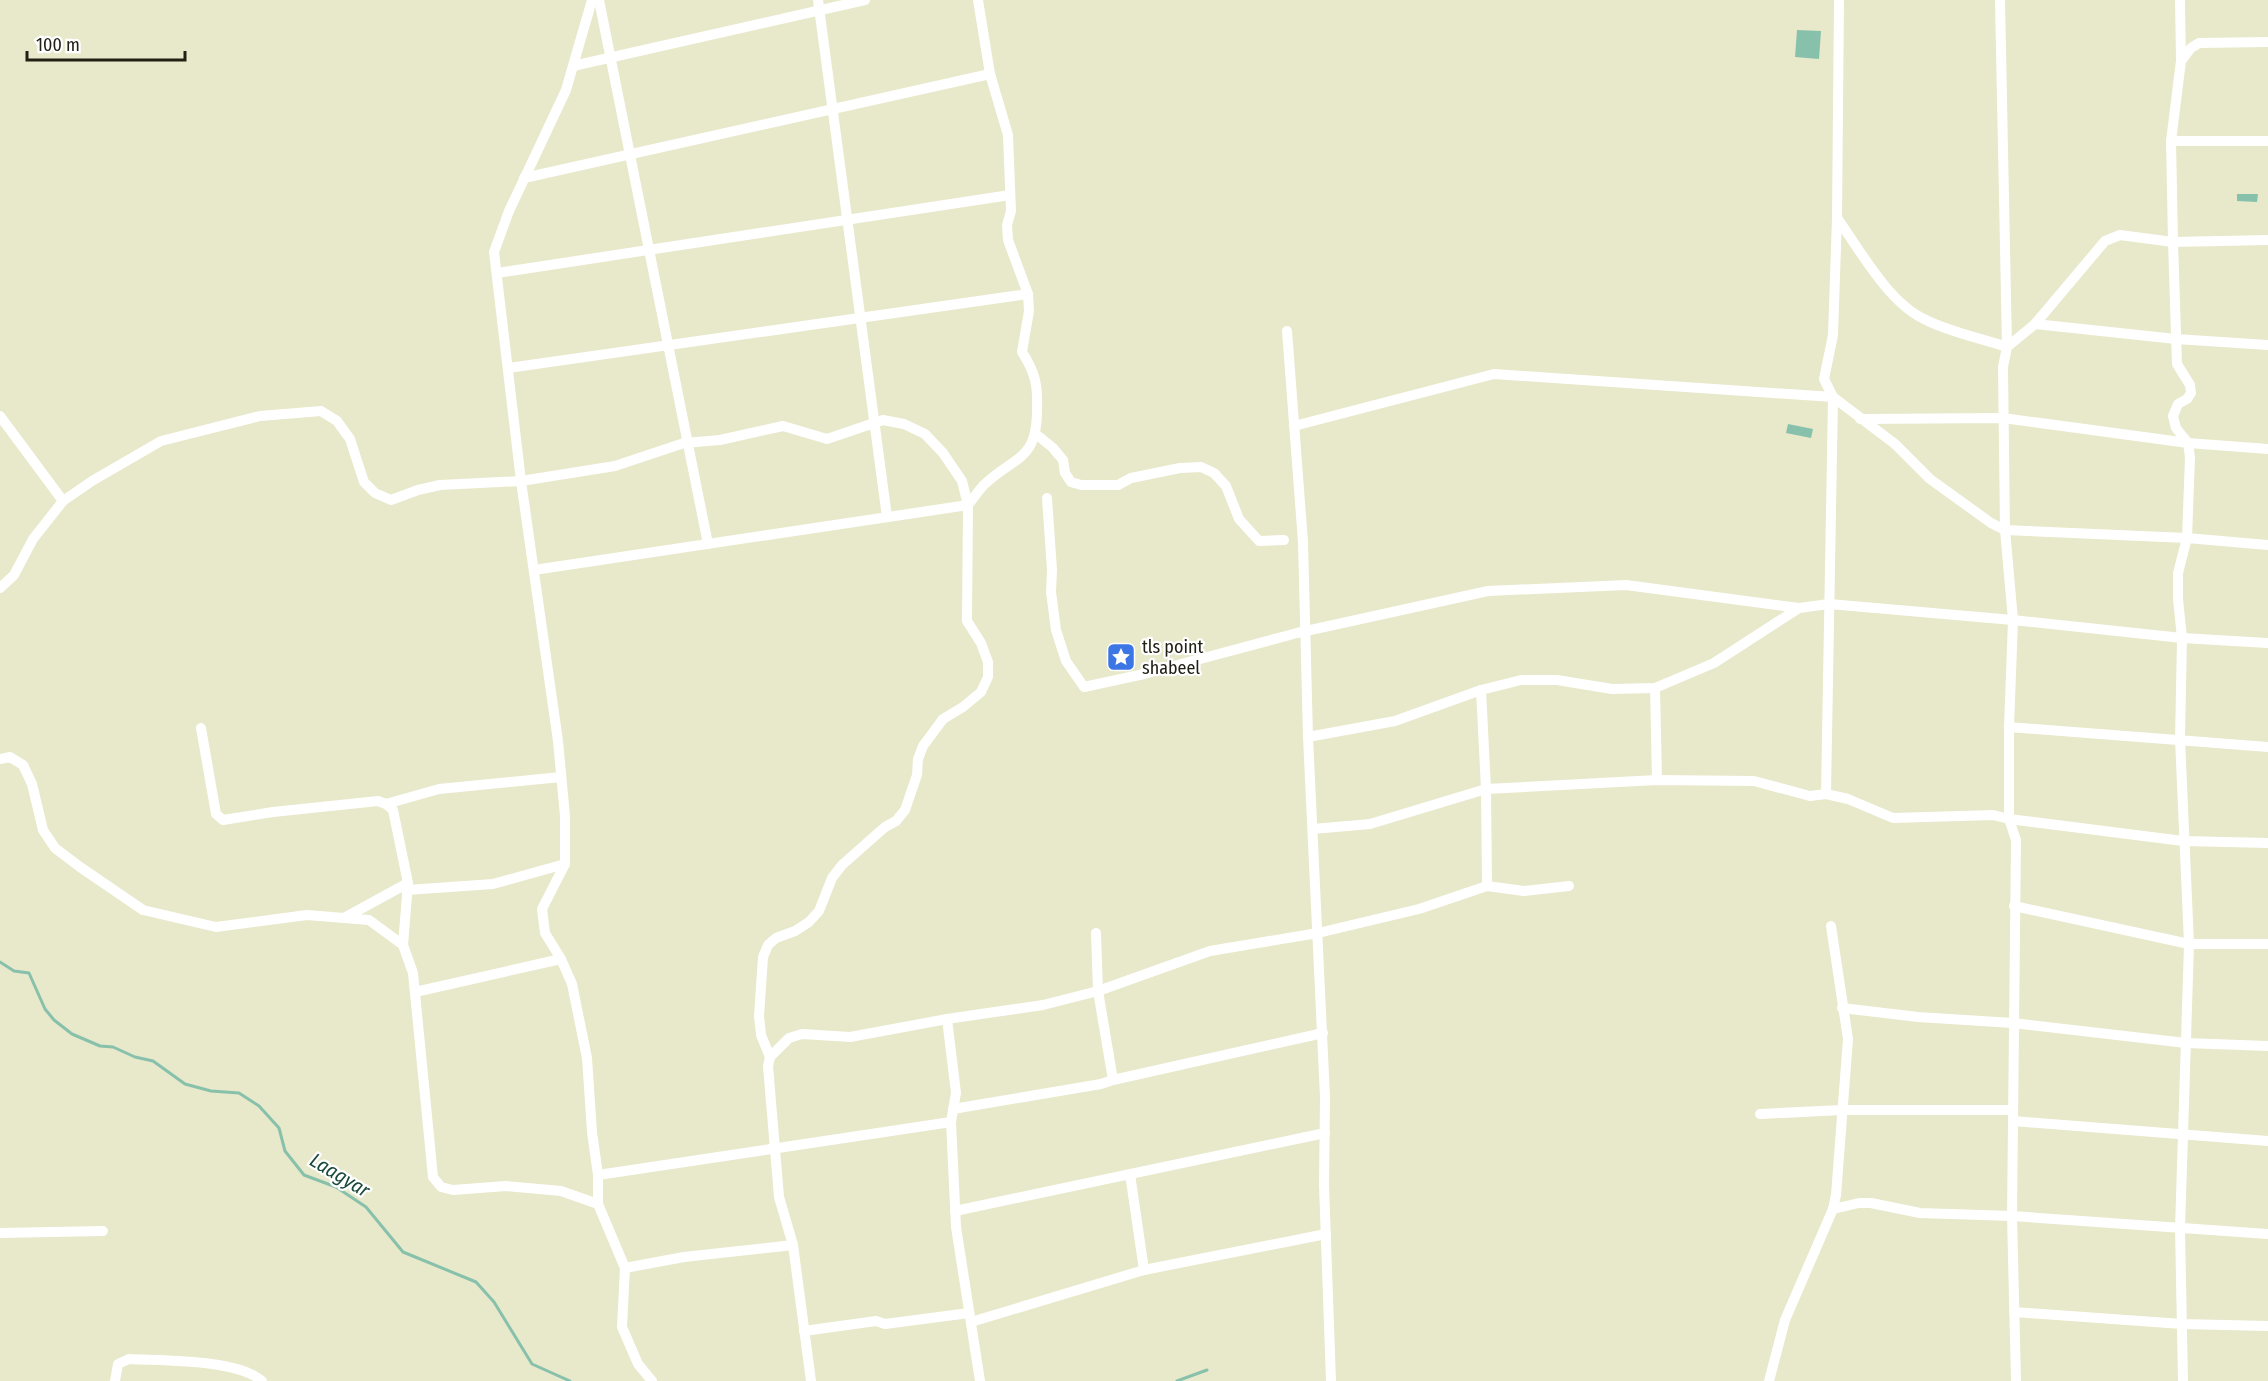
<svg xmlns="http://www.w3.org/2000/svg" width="2268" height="1381" viewBox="0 0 2268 1381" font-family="'Fira Sans Condensed',sans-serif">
  <rect width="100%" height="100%" fill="#e8e8ca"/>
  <g fill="#88c1ab">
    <path d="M1797,30L1821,31L1819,59L1795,57Z"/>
    <path d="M2237,194H2258L2257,202L2237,201Z"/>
    <path d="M1788,424L1813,429L1811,438L1786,433Z"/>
  </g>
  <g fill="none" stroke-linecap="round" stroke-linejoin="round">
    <g stroke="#88c1ab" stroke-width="3">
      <path d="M0,962L14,971L29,973L45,1009L54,1020L72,1034L100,1046L113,1047L135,1057L153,1061L185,1084L211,1091L239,1093L259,1106L279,1128L285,1151L304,1175L336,1187L366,1207L403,1252L476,1282L494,1302L532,1364L570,1381"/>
      <path d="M1177,1381L1207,1370"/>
    </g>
    <g stroke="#fff" stroke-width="10">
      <path d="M592,0L566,90L509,211L494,252L521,481L558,741L565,816V864L542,909L545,933L561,959L572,984L587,1058L592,1132L598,1175V1204L625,1268L622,1327L638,1364L652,1381"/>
      <path d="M599,0L708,544"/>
      <path d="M818,0L887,517"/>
      <path d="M1839,0L1837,218L1833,335L1824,379L1833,397L1895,444L1930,479L1991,523L2005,530L2187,538L2268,545"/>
      <path d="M2180,0L2181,61L2171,141L2173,242L2177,364L2190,385L2191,393L2187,399L2178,404L2173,416L2176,428L2188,443L2190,457L2187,538L2178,573V599L2182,638L2180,739L2189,944L2180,1229L2183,1381"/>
      <path d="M2181,61L2191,48L2199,43L2268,42"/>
      <path d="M573,66L865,0"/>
      <path d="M2171,141H2268"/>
      <path d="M524,178L990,74"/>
      <path d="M1837,218C1860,250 1888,302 1924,319C1949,332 1980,338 2007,347L2000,0"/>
      <path d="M497,273L1010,195"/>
      <path d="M2035,324L2176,339L2268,345"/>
      <path d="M1287,331L1303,542L1308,737L1325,1097L1324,1185L1331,1381"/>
      <path d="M508,368L1028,294"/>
      <path d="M0,416L63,501"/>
      <path d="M1860,419L2003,418L2188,443L2268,449"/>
      <path d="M1294,426L1494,374L1833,397L1826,794"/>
      <path d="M1036,434L1053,448L1063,460L1065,473L1071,482L1081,485H1118L1131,478L1180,468L1201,467L1214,473L1226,486L1239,519L1259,541L1284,540"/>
      <path d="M1047,498L1052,570L1051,592L1056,630L1066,661L1084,687L1144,674L1297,633L1488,591L1626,585L1799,608"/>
      <path d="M534,570L968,505C974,498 979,489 986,483C1017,455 1037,460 1037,409C1038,385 1035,372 1022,352L1029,311L1028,294L1008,240L1007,225L1011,211L1008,135L990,74L978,0"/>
      <path d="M0,588L14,575L33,539L63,501L92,481L161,441L260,416L321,411L337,421L350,439L364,482L375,493L391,500L418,490L440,485L521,481L615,466L684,443L720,440L783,426L827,439L883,420L904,424L925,434L943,453L962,481L968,505L967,621L981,643L988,662V677L981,692L963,707L943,719L923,746L918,759L917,775L905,810L896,821L885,827L842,865L832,878L819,911L809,922L795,931L776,938L768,945L763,957L759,1016L761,1035L770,1057"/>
      <path d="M1655,688L1657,780"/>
      <path d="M1481,690L1486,789L1487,886"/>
      <path d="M2009,727L2268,747"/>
      <path d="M201,728L216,814L223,820L273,812L378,801L386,804L393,810L408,883L403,945"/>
      <path d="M1308,737L1395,721L1481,690L1521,680H1557L1612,689L1655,688L1714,663L1799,608L1829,604L2013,620L2182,638L2268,643"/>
      <path d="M0,759L10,757L23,765L32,784L43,830L55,848L80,867L143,910L216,927L307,915L369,920L403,945L413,973L433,1177L441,1187L453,1190L506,1186L561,1191L598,1204"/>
      <path d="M386,804L439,789L561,777"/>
      <path d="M1313,829L1370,824L1486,789L1657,780L1754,781L1810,796L1826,794L1848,799L1893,818L1993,815L2009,819L2183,841L2268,843"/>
      <path d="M407,890L493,884L565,864"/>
      <path d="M2014,906L2189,944H2268"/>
      <path d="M344,918L408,883"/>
      <path d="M415,992L561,959"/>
      <path d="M1842,1008L1918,1017L2013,1023L2186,1043L2268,1046"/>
      <path d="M947,1019L956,1093L951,1122L956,1227L980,1381"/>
      <path d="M1113,1080L1323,1033"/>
      <path d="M953,1109L1101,1084L1113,1080L1098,991L1096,933"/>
      <path d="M1760,1114L1842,1110H2013"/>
      <path d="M2013,1121L2268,1141"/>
      <path d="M1130,1174L1144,1270"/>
      <path d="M598,1175L951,1122"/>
      <path d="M1833,1209L1859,1203H1871L1920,1213L2012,1216L2268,1234"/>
      <path d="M955,1211L1325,1133"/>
      <path d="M0,1233L103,1231"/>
      <path d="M625,1268L684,1257L793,1245"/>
      <path d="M2014,1312L2182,1324L2268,1326"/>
      <path d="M971,1322L1144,1270L1326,1234"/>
      <path d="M804,1331L876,1321L885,1324L969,1313"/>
      <path d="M115,1381L118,1364L129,1359C163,1361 237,1359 262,1381"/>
      <path d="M811,1381L793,1245L779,1197L768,1066L770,1057L789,1038L802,1034L850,1037L947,1019L1043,1005L1098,991L1210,951L1318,933L1419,909L1487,886L1524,891L1569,886"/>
      <path d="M1769,1381L1785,1320L1833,1209L1836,1195L1848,1039L1831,926"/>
      <path d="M2016,1381L2012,1216L2016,840L2009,819V727L2013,620L2005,530L2003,367L2007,347L2035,324L2105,241L2120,235L2173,242L2268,240"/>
    </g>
  </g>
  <defs>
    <g id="sight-square" transform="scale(1.5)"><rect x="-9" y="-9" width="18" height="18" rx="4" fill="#3c76e5" stroke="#fff"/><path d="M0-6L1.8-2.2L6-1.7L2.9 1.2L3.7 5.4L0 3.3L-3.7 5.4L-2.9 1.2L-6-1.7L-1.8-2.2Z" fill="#fff"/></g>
  </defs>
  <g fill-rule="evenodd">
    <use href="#sight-square" x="1121" y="657"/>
  </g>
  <g text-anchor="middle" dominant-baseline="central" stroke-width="4.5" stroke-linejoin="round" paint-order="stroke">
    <g font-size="18" fill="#202015" stroke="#fff" text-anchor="start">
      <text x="1142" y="647">tls point<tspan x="1142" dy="21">shabeel</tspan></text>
    </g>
    <g font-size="20" font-style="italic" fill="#19493a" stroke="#fff">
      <text transform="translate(340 1175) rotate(31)">Laagyar</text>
    </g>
  </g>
  <path d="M27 51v9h158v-9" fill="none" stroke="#202015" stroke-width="3"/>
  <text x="36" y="51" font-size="18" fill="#202015" stroke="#ffffff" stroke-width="4.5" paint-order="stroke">100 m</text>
</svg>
